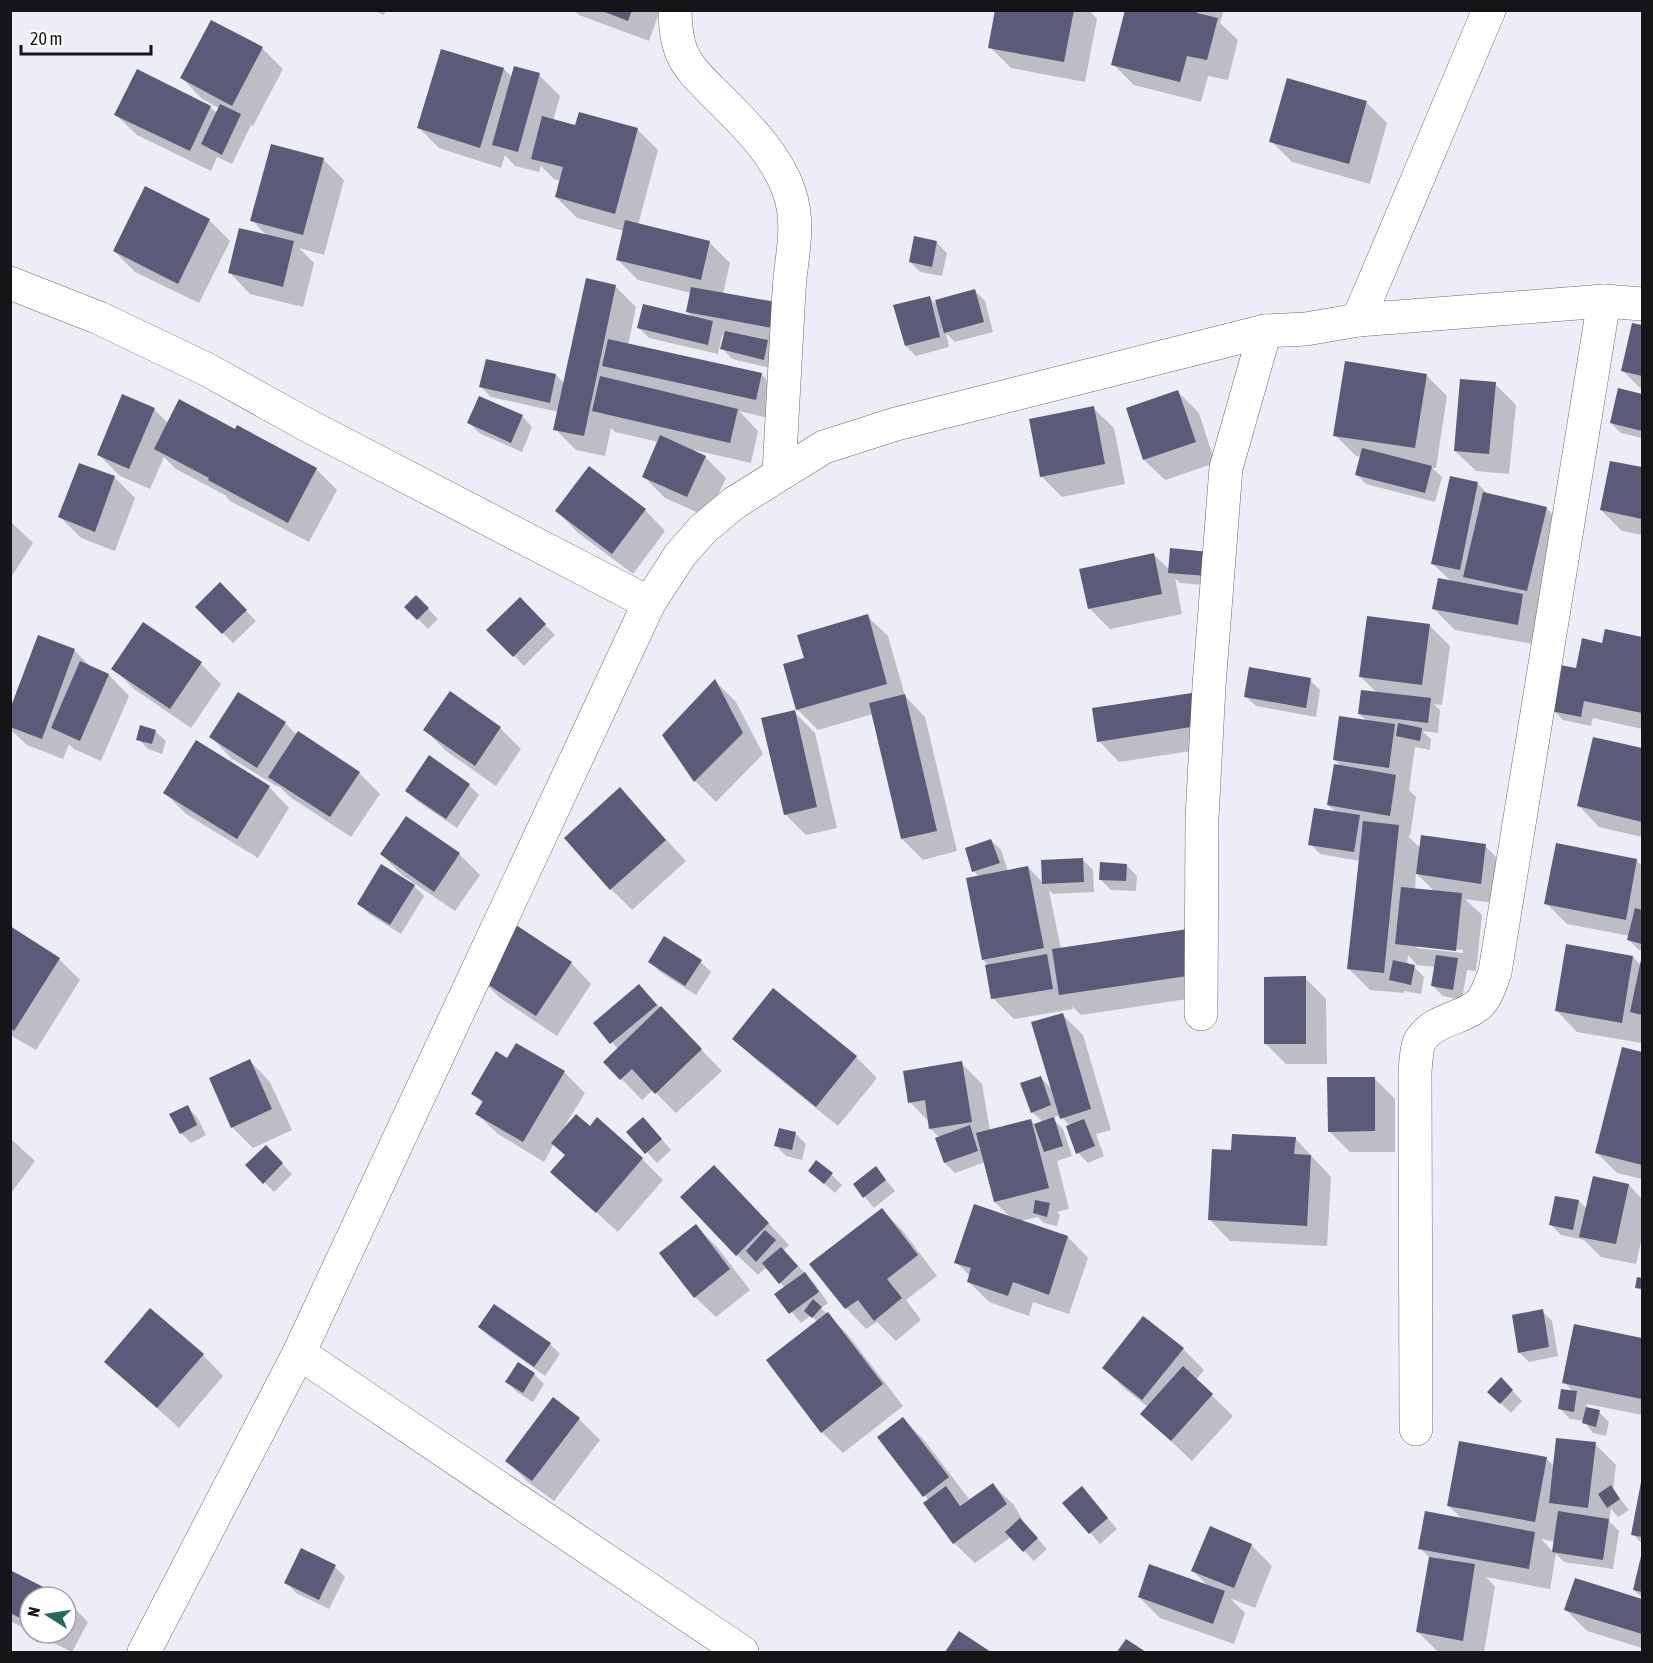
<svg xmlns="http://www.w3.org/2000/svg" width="1653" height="1663" viewBox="0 0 1653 1663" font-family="'Asap Condensed',sans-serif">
  <rect width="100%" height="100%" fill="#ededf8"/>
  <g fill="#0003" fill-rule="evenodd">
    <path d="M372,10H386L384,15Z"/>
    <path d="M574,10H660L649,41L579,15Z"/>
    <path d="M997,10H1089L1097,19L1085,82L1011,68L990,47Z"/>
    <path d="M1126,10H1221L1223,13L1220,23L1238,40L1228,80L1208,76L1201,102L1134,85L1113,64Z"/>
    <path d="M262,48L283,69L253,126L251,125L232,164L217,157L211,171L137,135L116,115L210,107L217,113L219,108L202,99L182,78Z"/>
    <path d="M504,69L513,78L539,75L560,96L553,121L576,127L637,129L658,150L638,225L709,242L730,263L723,294L776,303L792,348L769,344L778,352L774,369L732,359L722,348L725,336L722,335L718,354L649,338L639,328L693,317L687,312L691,293L638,280L617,259L624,231L577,218L556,197L561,181L554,179L541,166L539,172L515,166L505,155L501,168L439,148L418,127Z"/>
    <path d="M1366,102L1387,123L1370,184L1292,162L1271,141Z"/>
    <path d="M323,159L344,180L324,255L299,248L314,263L303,307L250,294L230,273L268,237L252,220Z"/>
    <path d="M209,220L230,241L199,303L135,272L114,251Z"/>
    <path d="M937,243L947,253L942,276L920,272L910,262Z"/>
    <path d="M615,286L636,307L628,345L761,374L782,395L777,420L739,411L758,431L751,463L694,450V452L705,457L726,478L708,517L665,498L644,477L659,442L615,432L611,428L605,456L576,450L555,429L559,412L491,397L481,387L556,375L565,384Z"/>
    <path d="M975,291L985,301L993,332L955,342L946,333L949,347L916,356L906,346L929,297L939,307Z"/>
    <path d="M1633,324L1642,326V390L1623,371Z"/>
    <path d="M1426,375L1447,396L1436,468H1432L1442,477L1435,502L1366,484L1356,474L1361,457L1356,456L1335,435Z"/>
    <path d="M1495,384L1516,405L1509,474L1476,471L1455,451Z"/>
    <path d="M1619,390L1642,395V438L1621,433L1611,423Z"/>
    <path d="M1178,392L1199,413L1215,463L1165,480L1144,460Z"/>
    <path d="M1093,408L1114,428L1125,484L1062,497L1041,476Z"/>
    <path d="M154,409L168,423L236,431L316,469L337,490L309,542L230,501L225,495L176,469L164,457L150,489L120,476L99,455Z"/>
    <path d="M522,416L532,427L522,452L479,433L469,423Z"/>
    <path d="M1611,463L1642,469V535L1622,531L1601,510Z"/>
    <path d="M114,477L135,498L115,551L81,538L60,517Z"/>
    <path d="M1478,484L1489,495L1546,508L1567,529L1548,611L1536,609L1544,616L1538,645L1455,630L1434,609L1452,582L1433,564Z"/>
    <path d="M645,510L665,531L633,574L577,532L557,511Z"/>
    <path d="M10,521L33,543L10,579Z"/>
    <path d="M1171,550L1217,586L1180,583L1175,578L1182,614L1110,629L1089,608L1154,555L1170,570Z"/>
    <path d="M220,584L256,621L233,643L197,607Z"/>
    <path d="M416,597L438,619L428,629L406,607Z"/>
    <path d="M520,599L555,635L524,666L489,630Z"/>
    <path d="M867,616L888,636L905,696L925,717L957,851L923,860L902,839L873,714L818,730L797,709L806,659Z"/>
    <path d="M1429,625L1450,646L1442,705L1434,704L1440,710L1438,733L1422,731L1431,739L1430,750L1415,747L1409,790L1416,797L1410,836L1407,835L1421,849L1485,846L1506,867L1501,904L1465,899L1482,915L1476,971L1467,970L1462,1000L1443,996L1433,986L1436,967L1417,965L1408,955L1407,965L1414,967L1424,977L1421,994L1404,991V993L1370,990L1349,969L1360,861L1320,854L1310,844L1337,813L1328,805L1342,767L1335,760L1367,721L1359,714L1377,693L1361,677ZM1416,873L1435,892L1415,890ZM1417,945L1463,950V953L1417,948Z"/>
    <path d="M1606,631L1642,639V729L1593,718L1591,726L1563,720L1553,710L1577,670L1603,645Z"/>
    <path d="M74,650L92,668L109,675L129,696L101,761L74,749L69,744L63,759L27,745L10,729V713Z"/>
    <path d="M201,664L221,684L191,728L134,689L113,668Z"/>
    <path d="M1310,680L1320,690L1316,717L1256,706L1245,696Z"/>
    <path d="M715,681L736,702L763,754L716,802L695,781L664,735Z"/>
    <path d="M1191,695L1217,747L1119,762L1099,741Z"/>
    <path d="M794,712L815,733L837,828L806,835L785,814Z"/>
    <path d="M285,723L297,735L359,773L380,794L351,837L290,797L279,786L278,787L231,758L211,737Z"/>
    <path d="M500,728L521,749L496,786L446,751L425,730Z"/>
    <path d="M155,731L166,741L162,754L148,749L138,739Z"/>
    <path d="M1594,739L1642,750V837L1599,827L1579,806Z"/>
    <path d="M469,785L479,795L457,828L417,801L407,791Z"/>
    <path d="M269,787L289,808L258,858L186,814L165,793Z"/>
    <path d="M620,789L686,861L632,910L611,889Z"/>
    <path d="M407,818L459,854L480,875L455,911L402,875L381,854Z"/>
    <path d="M991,840L1001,850L1008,871L1028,867L1043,883L1083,860L1093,870L1094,892L1053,894L1049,890L1061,949L1187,930L1214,995L1081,1015L1072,1006L1073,1009L1014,1019L993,998L989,966L983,960L979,877L974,871Z"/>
    <path d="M1636,860L1642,866V951L1639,950L1629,940L1630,936L1567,924L1546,903Z"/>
    <path d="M1127,866L1137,876L1136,891L1111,890L1100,879Z"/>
    <path d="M414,886L424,896L401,934L369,914L359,904Z"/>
    <path d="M10,928L59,959L80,980L36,1050L10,1035Z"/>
    <path d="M1633,957L1642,966V962V1043L1577,1032L1557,1011Z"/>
    <path d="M650,962H701L711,972L696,995L660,972Z"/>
    <path d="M571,963L591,984L557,1036L500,998L480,978Z"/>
    <path d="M1305,978L1326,999L1327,1064H1286L1266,1044Z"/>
    <path d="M649,996L722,1071L676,1113L653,1090L642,1100L605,1062L618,1049L595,1023Z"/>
    <path d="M1062,1014L1083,1035L1111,1130L1096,1134L1104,1156L1088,1163L1078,1153L1070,1126L1060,1115L1052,1118L1063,1129L1072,1156L1057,1161L1069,1209L1057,1212L1060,1215L1057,1226L1044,1223L1038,1217L1020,1221L1068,1237L1088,1258L1069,1314L1033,1302L1029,1316L989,1302L968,1281L970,1276L956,1262L1012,1219L995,1202L985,1162L955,1173L945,1163L940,1138L930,1128L929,1122L910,1102L961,1063L982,1084L990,1131L1031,1120L1035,1125L1043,1122L1032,1112L1041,1078L1053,1090Z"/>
    <path d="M734,1039L856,1057L877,1078L838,1126L755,1059Z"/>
    <path d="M1623,1049L1642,1054V1179L1617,1173L1596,1152Z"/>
    <path d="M507,1060L564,1072L585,1093L564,1127L590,1128L642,1159L663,1180L618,1232L552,1172L566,1156L554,1144L544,1162L498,1134L477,1114L483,1104L473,1093Z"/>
    <path d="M250,1061L270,1082L292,1130L253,1148L232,1127Z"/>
    <path d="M1374,1078L1395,1099V1152H1350L1329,1131Z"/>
    <path d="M187,1107L197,1117L206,1135L191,1143L181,1133Z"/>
    <path d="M653,1129L671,1150L657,1163L628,1132Z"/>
    <path d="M795,1133L806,1144L802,1160L786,1156L776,1146Z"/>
    <path d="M10,1138L35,1161L12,1192L10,1190Z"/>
    <path d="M1295,1138L1331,1177L1327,1246L1230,1241L1210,1220Z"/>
    <path d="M266,1147L292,1174L274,1192L247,1165Z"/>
    <path d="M876,1168L895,1191L874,1208L855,1185Z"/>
    <path d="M810,1171L832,1175L842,1185L835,1193Z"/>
    <path d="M1629,1185L1642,1199V1237L1636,1264L1601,1257L1584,1240L1561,1235L1551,1225L1579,1201L1587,1209Z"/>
    <path d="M734,1187L789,1245L784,1250L785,1252L815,1284L828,1303L821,1308L848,1335L903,1406L843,1453L822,1432L817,1322L811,1315L801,1323L777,1294L785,1288L768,1269L767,1270L765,1268L758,1275L737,1255Z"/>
    <path d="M882,1210L902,1230L937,1276L906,1300L921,1320L896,1341L877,1322L866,1329L846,1308Z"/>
    <path d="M696,1226L717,1247L750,1290L716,1317L695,1297Z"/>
    <path d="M1542,1311L1552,1321L1558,1356L1529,1362L1519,1352Z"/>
    <path d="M1575,1326L1642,1339V1415L1587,1404L1586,1409L1599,1412L1609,1422L1606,1436L1593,1433L1584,1421L1570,1419L1559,1408L1573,1392L1564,1382Z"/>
    <path d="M480,1327L550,1344L560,1354L545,1376L490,1337Z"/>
    <path d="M1183,1349L1204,1370L1196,1380L1233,1416L1192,1461L1142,1414L1148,1407L1125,1389L1104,1368Z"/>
    <path d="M203,1355L223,1376L179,1428L106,1362Z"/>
    <path d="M534,1374L544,1384L533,1402L517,1392L507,1382Z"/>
    <path d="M1501,1379L1522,1401L1511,1413L1489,1392Z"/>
    <path d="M579,1419L600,1440L554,1501L528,1482L507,1461Z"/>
    <path d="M903,1419L924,1440L969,1499L961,1505L963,1507L993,1485L1014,1505L1026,1526L1047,1549L1034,1561L1011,1537L975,1563L954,1543L929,1501L879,1438Z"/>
    <path d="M1595,1444L1616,1465L1613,1490L1629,1510L1618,1517L1611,1509L1609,1521L1619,1531L1613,1569L1564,1562L1556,1554L1550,1589L1486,1577L1495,1587L1484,1652H1438L1418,1632L1431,1559L1420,1548L1463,1520L1449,1506L1546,1458L1554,1466ZM1541,1539L1555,1542L1553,1552Z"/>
    <path d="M1642,1484V1544L1633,1534Z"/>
    <path d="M1082,1488L1117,1529L1100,1544L1064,1503Z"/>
    <path d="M1251,1545L1272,1566L1255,1608L1230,1598L1245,1613L1234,1644L1160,1618L1139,1597L1209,1587L1193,1571Z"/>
    <path d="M1642,1554V1598L1634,1590Z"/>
    <path d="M335,1567L345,1577L329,1609L296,1593L286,1582Z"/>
    <path d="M10,1572L60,1597H30V1631L10,1621Z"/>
    <path d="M1575,1580L1642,1601V1648L1587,1631L1566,1610Z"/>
    <path d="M66,1600L88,1622L72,1652L33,1633H66Z"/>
    <path d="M960,1633L988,1652H947Z"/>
  </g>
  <g fill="#5b5a79">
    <path d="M600,10H632L628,21Z"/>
    <path d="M995,10H1074L1064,62L988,48Z"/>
    <path d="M1125,10H1198L1197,13L1218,18L1207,60L1187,56L1180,82L1111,65Z"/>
    <path d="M211,20L263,47L232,106L180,78Z"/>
    <path d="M441,49L504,68L480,148L417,128Z"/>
    <path d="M514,66L540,73L518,152L492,145Z"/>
    <path d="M137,69L211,106L190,151L114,115Z"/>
    <path d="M1287,78L1367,101L1349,164L1269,142Z"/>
    <path d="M220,104L241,114L222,155L201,144Z"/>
    <path d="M579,112L638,128L615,214L555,197L563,167L531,159L542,116L575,125Z"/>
    <path d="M271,144L324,158L303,235L250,221Z"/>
    <path d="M145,186L210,219L178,284L113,251Z"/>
    <path d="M625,220L710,241L701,280L616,260Z"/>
    <path d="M239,228L294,241L283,287L228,273Z"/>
    <path d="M914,236L937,241L932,267L909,262Z"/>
    <path d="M586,278L616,285L584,436L553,430Z"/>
    <path d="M691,287L776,302L772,328L686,312Z"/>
    <path d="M975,289L984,322L944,333L935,300Z"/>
    <path d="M930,296L940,337L905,346L893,305Z"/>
    <path d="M643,304L713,321L708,345L637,328Z"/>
    <path d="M1632,323L1642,325V376L1621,371Z"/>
    <path d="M725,331L768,340L764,360L720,349Z"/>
    <path d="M608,339L762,373L756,400L602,366Z"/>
    <path d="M486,359L556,374L550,403L479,387Z"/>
    <path d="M1345,361L1427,374L1415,448L1333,436Z"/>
    <path d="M600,376L738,409L730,443L592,411Z"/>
    <path d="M1460,379L1496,382L1489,454L1454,451Z"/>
    <path d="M1618,388L1642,394V431L1610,423Z"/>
    <path d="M1178,390L1196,442L1143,460L1126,408Z"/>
    <path d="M122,394L155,408L129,469L97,455Z"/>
    <path d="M479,396L523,415L511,443L467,423Z"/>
    <path d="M179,399L235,429L237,425L317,468L288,523L208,480L209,478L154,449Z"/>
    <path d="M1094,406L1105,464L1040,477L1029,419Z"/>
    <path d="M660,435L706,456L687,497L642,477Z"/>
    <path d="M1362,448L1432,466L1425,493L1355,475Z"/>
    <path d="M1610,461L1642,467V519L1600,510Z"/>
    <path d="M79,463L115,476L95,532L58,517Z"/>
    <path d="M589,466L646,509L612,554L555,511Z"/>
    <path d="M1450,476L1478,482L1460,570L1431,564Z"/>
    <path d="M1483,492L1547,507L1527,591L1463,577Z"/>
    <path d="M1170,548L1209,552L1207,576L1168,573Z"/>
    <path d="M1154,553L1162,594L1088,609L1079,569Z"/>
    <path d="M1438,578L1523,594L1518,625L1432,609Z"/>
    <path d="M220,582L247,610L222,634L195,607Z"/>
    <path d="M416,595L429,608L417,620L404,607Z"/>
    <path d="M520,597L546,624L513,657L486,630Z"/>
    <path d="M868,614L887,684L796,710L783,664L804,658L797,635Z"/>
    <path d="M1367,616L1430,624L1422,685L1359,677Z"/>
    <path d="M143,622L202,662L170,709L111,669Z"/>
    <path d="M1605,629L1642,637V713L1584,701L1581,717L1551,711L1560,665L1576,668L1582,638L1602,643Z"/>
    <path d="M38,635L75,649L42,739L10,727V709Z"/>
    <path d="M80,661L109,674L80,741L51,728Z"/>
    <path d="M1249,667L1311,678L1306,708L1244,697Z"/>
    <path d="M715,679L743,733L694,782L662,735Z"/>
    <path d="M1361,690L1431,698L1428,723L1358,714Z"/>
    <path d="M450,691L501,727L475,766L423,730Z"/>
    <path d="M238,692L286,722L257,768L209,737Z"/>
    <path d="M1192,693L1197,726L1097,742L1092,708Z"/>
    <path d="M905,694L937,831L901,839L869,703Z"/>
    <path d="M795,710L817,807L784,815L761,718Z"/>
    <path d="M1339,716L1395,724L1389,768L1333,760Z"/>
    <path d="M1398,723L1422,728L1420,741L1396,736Z"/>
    <path d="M140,725L156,730L152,744L136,740Z"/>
    <path d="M298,731L360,772L330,817L268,777Z"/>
    <path d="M1593,737L1642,748V822L1577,806Z"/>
    <path d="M196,740L270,786L237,839L163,793Z"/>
    <path d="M429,755L470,784L446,819L405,791Z"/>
    <path d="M1334,764L1396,775L1390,816L1327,805Z"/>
    <path d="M620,787L666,840L610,890L564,838Z"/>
    <path d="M1314,808L1360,815L1354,852L1308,845Z"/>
    <path d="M406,816L460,853L434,892L380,854Z"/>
    <path d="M1363,821L1399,825L1384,973L1347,969Z"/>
    <path d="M1421,835L1486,844L1481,884L1416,874Z"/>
    <path d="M991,839L1000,863L972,872L965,848Z"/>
    <path d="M1556,843L1637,859L1626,920L1544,904Z"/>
    <path d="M1083,858L1084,882L1042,884L1041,860Z"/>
    <path d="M1100,862L1127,864L1126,881L1099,880Z"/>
    <path d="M381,864L415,885L390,925L357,904Z"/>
    <path d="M1028,866L1044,948L982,960L966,878Z"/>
    <path d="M1401,887L1462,893L1456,951L1395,944Z"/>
    <path d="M1635,908L1642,910V944L1627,940Z"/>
    <path d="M513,923L572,962L536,1016L478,978Z"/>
    <path d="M10,926L60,958L14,1031L10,1028Z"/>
    <path d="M1188,929L1194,975L1059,995L1052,949Z"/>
    <path d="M664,936L702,960L685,986L648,962Z"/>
    <path d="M1566,944L1633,956L1622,1023L1555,1011Z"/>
    <path d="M1047,954L1053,989L991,999L985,965Z"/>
    <path d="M1436,955L1458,958L1453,990L1431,986Z"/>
    <path d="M1393,960L1415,965L1411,985L1389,980Z"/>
    <path d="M1641,960H1642V1015L1630,1012Z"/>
    <path d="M1306,976V1044H1264V977Z"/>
    <path d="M639,984L657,1005L610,1044L593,1023Z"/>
    <path d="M773,988L857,1056L816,1107L732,1039Z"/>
    <path d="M661,1006L702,1049L655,1094L632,1069L620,1080L603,1062Z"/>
    <path d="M1063,1013L1091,1109L1060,1119L1031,1022Z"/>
    <path d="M516,1043L565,1071L523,1142L475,1114L483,1101L471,1094L496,1051L507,1058Z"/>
    <path d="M1622,1047L1642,1052V1165L1595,1153Z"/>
    <path d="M250,1059L272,1109L231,1128L209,1078Z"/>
    <path d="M962,1061L972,1122L929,1129L925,1100L908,1103L903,1071Z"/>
    <path d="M1041,1076L1051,1105L1031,1113L1020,1083Z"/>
    <path d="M1327,1077H1375V1131L1328,1132Z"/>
    <path d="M188,1105L197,1125L180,1134L169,1114Z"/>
    <path d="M576,1114L590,1126L597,1117L643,1158L596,1213L550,1172L565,1155L551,1143Z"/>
    <path d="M643,1117L662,1139L645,1154L626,1132Z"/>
    <path d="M1054,1117L1063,1146L1044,1152L1034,1124Z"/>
    <path d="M1031,1119L1049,1188L994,1202L976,1133Z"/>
    <path d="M1084,1119L1095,1146L1076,1154L1066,1126Z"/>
    <path d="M970,1125L978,1151L944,1163L935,1138Z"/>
    <path d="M779,1128L796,1132L792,1150L774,1146Z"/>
    <path d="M1232,1134L1296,1137L1294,1154L1311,1155L1307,1226L1208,1220L1212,1149L1231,1150Z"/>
    <path d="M266,1145L283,1163L263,1184L245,1165Z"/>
    <path d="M816,1160L833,1173L824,1184L808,1171Z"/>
    <path d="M714,1165L769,1223L736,1256L680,1197Z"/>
    <path d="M876,1166L886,1180L863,1198L853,1184Z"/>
    <path d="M1593,1176L1629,1184L1616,1244L1579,1237Z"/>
    <path d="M1555,1196L1579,1200L1573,1230L1549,1225Z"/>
    <path d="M1035,1200L1050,1203L1047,1217L1033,1213Z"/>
    <path d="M974,1204L1068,1236L1049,1295L1013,1282L1008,1296L967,1282L971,1268L954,1263Z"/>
    <path d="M882,1208L918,1255L887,1279L902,1298L874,1321L858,1300L845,1309L809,1264Z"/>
    <path d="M696,1224L730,1269L694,1298L659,1253Z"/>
    <path d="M765,1230L776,1240L756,1262L746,1251Z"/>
    <path d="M781,1247L798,1266L779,1284L762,1263Z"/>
    <path d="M805,1272L819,1292L789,1314L774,1294Z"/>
    <path d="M1637,1277L1642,1278V1289L1635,1288Z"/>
    <path d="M813,1299L822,1307L812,1318L804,1311Z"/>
    <path d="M494,1304L551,1343L534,1367L478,1327Z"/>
    <path d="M150,1308L204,1354L157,1408L104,1362Z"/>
    <path d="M1543,1309L1549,1347L1518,1353L1512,1315Z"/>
    <path d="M828,1312L883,1384L821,1433L766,1360Z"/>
    <path d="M1143,1316L1184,1348L1142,1400L1102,1368Z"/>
    <path d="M1574,1324L1642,1338V1399L1562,1383Z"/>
    <path d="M518,1362L535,1373L523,1393L505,1382Z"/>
    <path d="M1183,1366L1213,1394L1171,1441L1140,1414Z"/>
    <path d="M1501,1377L1513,1390L1500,1404L1487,1392Z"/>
    <path d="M1561,1389L1577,1391L1574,1412L1558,1409Z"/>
    <path d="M553,1397L580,1418L532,1481L505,1461Z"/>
    <path d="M1586,1407L1600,1410L1596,1427L1582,1423Z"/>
    <path d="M903,1417L949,1477L923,1497L877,1437Z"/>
    <path d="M1556,1438L1596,1442L1588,1508L1549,1503Z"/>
    <path d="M1459,1441L1547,1457L1535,1522L1447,1506Z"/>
    <path d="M1641,1482H1642V1537L1631,1535Z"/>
    <path d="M993,1483L1007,1504L953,1544L923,1503L946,1486L960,1506Z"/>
    <path d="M1611,1485L1620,1499L1607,1508L1598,1494Z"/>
    <path d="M1082,1486L1108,1518L1089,1534L1062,1503Z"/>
    <path d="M1425,1511L1535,1532L1529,1569L1418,1549Z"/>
    <path d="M1558,1511L1609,1519L1603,1560L1552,1552Z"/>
    <path d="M1020,1518L1038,1538L1023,1552L1005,1532Z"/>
    <path d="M1210,1526L1252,1544L1234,1588L1191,1571Z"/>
    <path d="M301,1548L336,1565L319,1600L284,1583Z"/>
    <path d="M1642,1552V1592L1633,1590Z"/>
    <path d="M1429,1557L1475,1564L1463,1641L1416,1632Z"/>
    <path d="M1149,1564L1225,1591L1213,1624L1138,1597Z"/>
    <path d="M10,1570L63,1597H30V1623L10,1613Z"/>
    <path d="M1575,1578L1642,1599V1634L1564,1610Z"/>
    <path d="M959,1631L991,1652H945Z"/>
    <path d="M1126,1639L1146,1652H1117Z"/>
  </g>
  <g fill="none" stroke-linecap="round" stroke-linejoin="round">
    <g stroke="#6b6b74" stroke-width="34">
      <g id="minor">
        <path d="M675,10C675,25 676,37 681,51C687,67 703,82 715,94C743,122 775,152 789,191C801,227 791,255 789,291C786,352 782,412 779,473"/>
        <path d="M10,283L99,318L206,369L307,425L649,603"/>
        <path d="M1358,320L1489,10"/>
        <path d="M1201,1014L1202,818L1209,686L1226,468L1265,331"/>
        <path d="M299,1353L742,1652"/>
        <path d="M1416,1429L1415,1071C1416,1063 1416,1051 1419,1043C1430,1021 1456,1020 1474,1008C1486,1001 1490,985 1495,972L1604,301"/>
        <path d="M144,1652L299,1353L649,603L680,555L703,529L734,503L824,447L896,424L1265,331L1306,329L1358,320L1604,301L1642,304"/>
      </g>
    </g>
    <use href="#minor" stroke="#fff" stroke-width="33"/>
  </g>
  <rect width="1653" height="1663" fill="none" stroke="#151518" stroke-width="24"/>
  <g transform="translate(48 1615) rotate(282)"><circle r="28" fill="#ffffff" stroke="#a1a1a3" stroke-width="1.5"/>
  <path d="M0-4.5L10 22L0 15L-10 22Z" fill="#246b5f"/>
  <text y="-9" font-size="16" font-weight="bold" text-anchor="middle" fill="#151518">N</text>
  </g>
  <path d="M21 45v9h130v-9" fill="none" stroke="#151518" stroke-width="3"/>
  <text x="30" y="45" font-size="18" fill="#151518" stroke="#ffffff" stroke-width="4.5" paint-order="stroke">20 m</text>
</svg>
